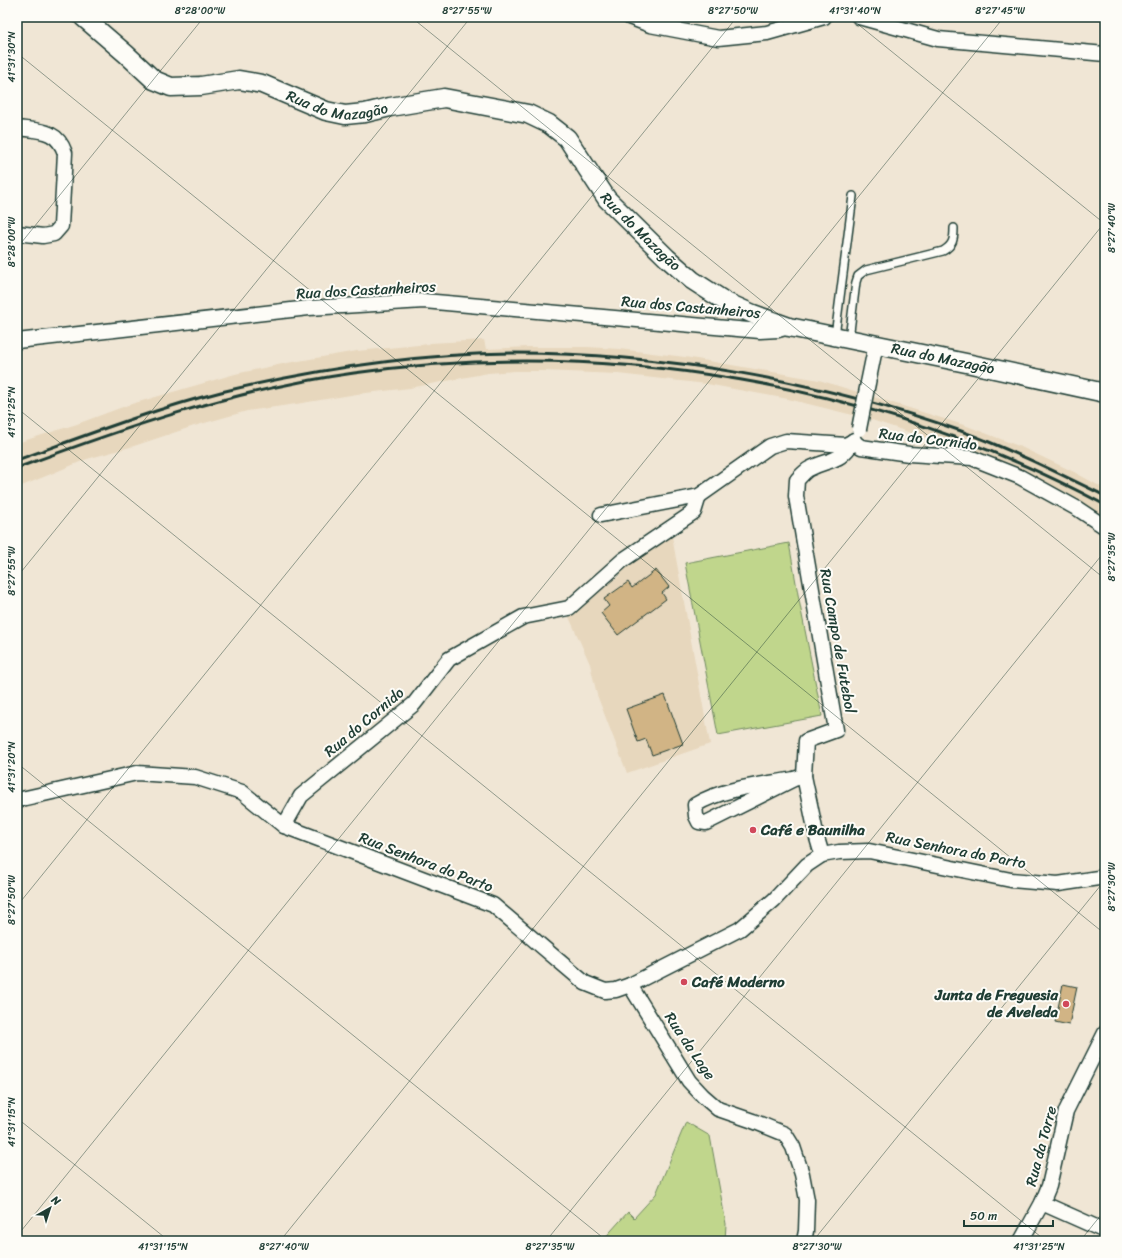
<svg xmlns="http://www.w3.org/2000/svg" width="1122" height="1258" viewBox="0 0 1122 1258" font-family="Sriracha,sans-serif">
  <rect width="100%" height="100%" fill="#f0e6d5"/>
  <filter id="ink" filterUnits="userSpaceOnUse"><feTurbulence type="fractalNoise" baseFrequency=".025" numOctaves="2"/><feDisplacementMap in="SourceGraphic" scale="8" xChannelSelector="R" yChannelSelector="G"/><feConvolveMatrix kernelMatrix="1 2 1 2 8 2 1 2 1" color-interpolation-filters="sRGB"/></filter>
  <g filter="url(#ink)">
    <g fill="#e7d7bd">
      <path d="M484,340L486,349L529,347H587L619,349L685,357L819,380L967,426L1021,447L1074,472L1105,489V524L994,464L959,449L869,419L788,399L707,384L618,374L543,371H515L488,373L410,388L357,394L296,404L247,411L194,426L134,446L87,459L17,488V443L77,424L128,405L235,374L287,363L357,351L429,344L430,343Z"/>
      <path d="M671,531L710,744L627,773L597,695L590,664L569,617L576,613L613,580L620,576L616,571Z"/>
    </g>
    <g fill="#c0d68c" stroke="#708a60">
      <path d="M789,543L799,600L822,716L718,735L685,563Z"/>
      <path d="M686,1122L710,1136L726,1224L725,1241H602L628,1212L634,1218L656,1194Z"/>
    </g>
    <g fill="#d1b485" stroke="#1f3d34">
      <path d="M656,570L669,587L662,593L666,599L618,635L601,613L609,606L604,599L628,582L632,588Z"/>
      <path d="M665,695L683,744L652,755L646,739L638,742L626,709Z"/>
      <path d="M1063,984L1077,987L1069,1025L1055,1022Z"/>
    </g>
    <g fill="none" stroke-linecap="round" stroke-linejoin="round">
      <g stroke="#1f3d34" stroke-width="10">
        <g id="service">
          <path d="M835,336L853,196"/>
          <path d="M849,339L856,282L858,276L866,270L943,251C953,245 954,240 954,228"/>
        </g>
      </g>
      <g stroke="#1f3d34" stroke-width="17">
        <g id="minor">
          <path d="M629,17L650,25L718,38L767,33L824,17"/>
          <path d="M859,17L938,39L1105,54"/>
          <path d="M17,128C39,131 57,129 65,153L61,226L54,234L43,236L17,233"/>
          <path d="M17,341L309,308L424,301L760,331L778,330L789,327"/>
          <path d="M868,383L876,344"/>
          <path d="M853,441L861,447L909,454L972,458L1020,477L1078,509L1105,527"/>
          <path d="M601,515L699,496"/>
          <path d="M794,779C762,785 723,788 695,805L696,816L699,822L706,823L794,779L804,776"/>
          <path d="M17,800L137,773L195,777L242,792L284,826L493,905L585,983L605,991L616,990L630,985L740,929L774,900L807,865L822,855L839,852L869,851L1011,880L1058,884L1105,877"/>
          <path d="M284,826L301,796L414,704L449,659L523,617L569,608L623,560L694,512L699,496L770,446L786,441L846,445L853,441"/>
          <path d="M822,855L817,838L804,776L806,741L836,730L796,496L797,480C801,476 805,471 809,469C830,458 840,464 854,440"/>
          <path d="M630,985L689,1081L703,1096L718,1109L753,1121L785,1134L793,1147L802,1174L807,1200L806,1231L804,1241"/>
          <path d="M1042,1203L1105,1231"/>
          <path d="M1021,1241L1042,1203L1049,1186L1066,1111L1105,1033"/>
        </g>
      </g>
      <g stroke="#1f3d34" stroke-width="21">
        <g id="tertiary">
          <path id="s1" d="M83,17L126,54L154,80L171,87L201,86L239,80L262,84L326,111L345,115L365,113L390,107L444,98L528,114L549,124L567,138L607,199L667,258L692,280L726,302L753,314L789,327L971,364L1105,393"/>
        </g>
      </g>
      <use href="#service" stroke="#fdfcf7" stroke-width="7"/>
      <use href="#minor" stroke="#fdfcf7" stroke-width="14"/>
      <use href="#tertiary" stroke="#fdfcf7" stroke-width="18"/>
      <g stroke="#1f3d34" stroke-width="3">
        <path d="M17,460C84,436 151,410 221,392C313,370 416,354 512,353C664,353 818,380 961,431C1010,449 1058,473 1105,496"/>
        <path d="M17,468C126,427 238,389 354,373C610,337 878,383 1105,505"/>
      </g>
      <g stroke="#1f3d34" stroke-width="17" stroke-linecap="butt">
        <path id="minor-bridge" d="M859,429L868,383"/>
      </g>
      <use href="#minor-bridge" stroke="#fdfcf7" stroke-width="14"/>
    </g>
  </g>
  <path fill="none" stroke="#1f3d34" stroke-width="1" stroke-opacity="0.45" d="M411,17L1105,579M849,17L1105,224M17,53L1105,934M17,248L204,17M17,408L1046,1241M17,577L471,17M17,763L607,1241M17,906L737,17M17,1118L169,1241M17,1236L1004,17M280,1241L1105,222M546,1241L1105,551M813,1241L1105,880M1080,1241L1105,1210"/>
  <g fill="#d1495b" stroke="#fdfcf7" stroke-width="1.5">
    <circle cx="753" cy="830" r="4"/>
    <circle cx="684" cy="982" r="4"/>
    <circle cx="1066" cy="1004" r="4"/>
  </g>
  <g text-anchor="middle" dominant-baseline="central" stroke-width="4" stroke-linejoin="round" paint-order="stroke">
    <g font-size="15" fill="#1f3d34" stroke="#fdfcf7">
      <text stroke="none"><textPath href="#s1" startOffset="285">Rua do Mazagão</textPath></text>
      <text stroke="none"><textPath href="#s1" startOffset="646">Rua do Mazagão</textPath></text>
      <text transform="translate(366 290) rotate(-3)">Rua dos Castanheiros</text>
      <text transform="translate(691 307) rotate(5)">Rua dos Castanheiros</text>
      <text stroke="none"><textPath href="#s1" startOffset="982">Rua do Mazagão</textPath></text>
      <text transform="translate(928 439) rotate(7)">Rua do Cornido</text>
      <text transform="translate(838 641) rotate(80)">Rua Campo de Futebol</text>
      <text transform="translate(364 722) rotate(-40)">Rua do Cornido</text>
      <text transform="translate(956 850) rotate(11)">Rua Senhora do Parto</text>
      <text transform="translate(426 862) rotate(21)">Rua Senhora do Parto</text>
      <text transform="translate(690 1046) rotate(56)">Rua da Lage</text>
      <text transform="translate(1041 1146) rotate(-75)">Rua da Torre</text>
    </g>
    <g font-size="15" font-weight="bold" fill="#1f3d34" stroke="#fdfcf7" text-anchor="start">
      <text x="761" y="830">Café e Baunilha</text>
      <text x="692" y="982">Café Moderno</text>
      <text x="1058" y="995" text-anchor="end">Junta de Freguesia<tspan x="1058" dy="17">de Aveleda</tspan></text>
    </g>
  </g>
  <rect width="1122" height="1258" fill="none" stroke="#fdfcf7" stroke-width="44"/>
  <g transform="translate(50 1208) rotate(39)" stroke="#fdfcf7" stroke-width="3" paint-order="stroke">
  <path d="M0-3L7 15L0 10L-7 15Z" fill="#1f3d34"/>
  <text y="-6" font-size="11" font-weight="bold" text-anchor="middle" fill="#1f3d34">N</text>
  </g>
  <path d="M964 1220v6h89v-6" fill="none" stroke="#1f3d34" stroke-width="2"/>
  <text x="970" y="1220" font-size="12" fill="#1f3d34" stroke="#fdfcf7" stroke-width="3" paint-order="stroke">50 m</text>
  <rect x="22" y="22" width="1078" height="1214" fill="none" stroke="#1f3d34" stroke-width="1.5"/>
  <g font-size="10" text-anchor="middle" fill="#1f3d34">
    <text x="200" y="14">8°28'00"W</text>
    <text x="467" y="14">8°27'55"W</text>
    <text x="733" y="14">8°27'50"W</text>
    <text x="855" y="14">41°31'40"N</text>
    <text x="1000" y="14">8°27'45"W</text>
    <text transform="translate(11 57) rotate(-90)" y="4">41°31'30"N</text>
    <text transform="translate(1111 228) rotate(-90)" y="4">8°27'40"W</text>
    <text transform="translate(11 242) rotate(-90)" y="4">8°28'00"W</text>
    <text transform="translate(11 412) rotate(-90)" y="4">41°31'25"N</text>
    <text transform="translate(1111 557) rotate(-90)" y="4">8°27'35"W</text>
    <text transform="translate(11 571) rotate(-90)" y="4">8°27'55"W</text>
    <text transform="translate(11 767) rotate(-90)" y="4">41°31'20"N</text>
    <text transform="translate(1111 887) rotate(-90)" y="4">8°27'30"W</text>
    <text transform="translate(11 900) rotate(-90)" y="4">8°27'50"W</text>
    <text transform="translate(11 1122) rotate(-90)" y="4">41°31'15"N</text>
    <text x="163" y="1250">41°31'15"N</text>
    <text x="284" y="1250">8°27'40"W</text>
    <text x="550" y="1250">8°27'35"W</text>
    <text x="817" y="1250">8°27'30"W</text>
    <text x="1039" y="1250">41°31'25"N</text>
  </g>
</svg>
